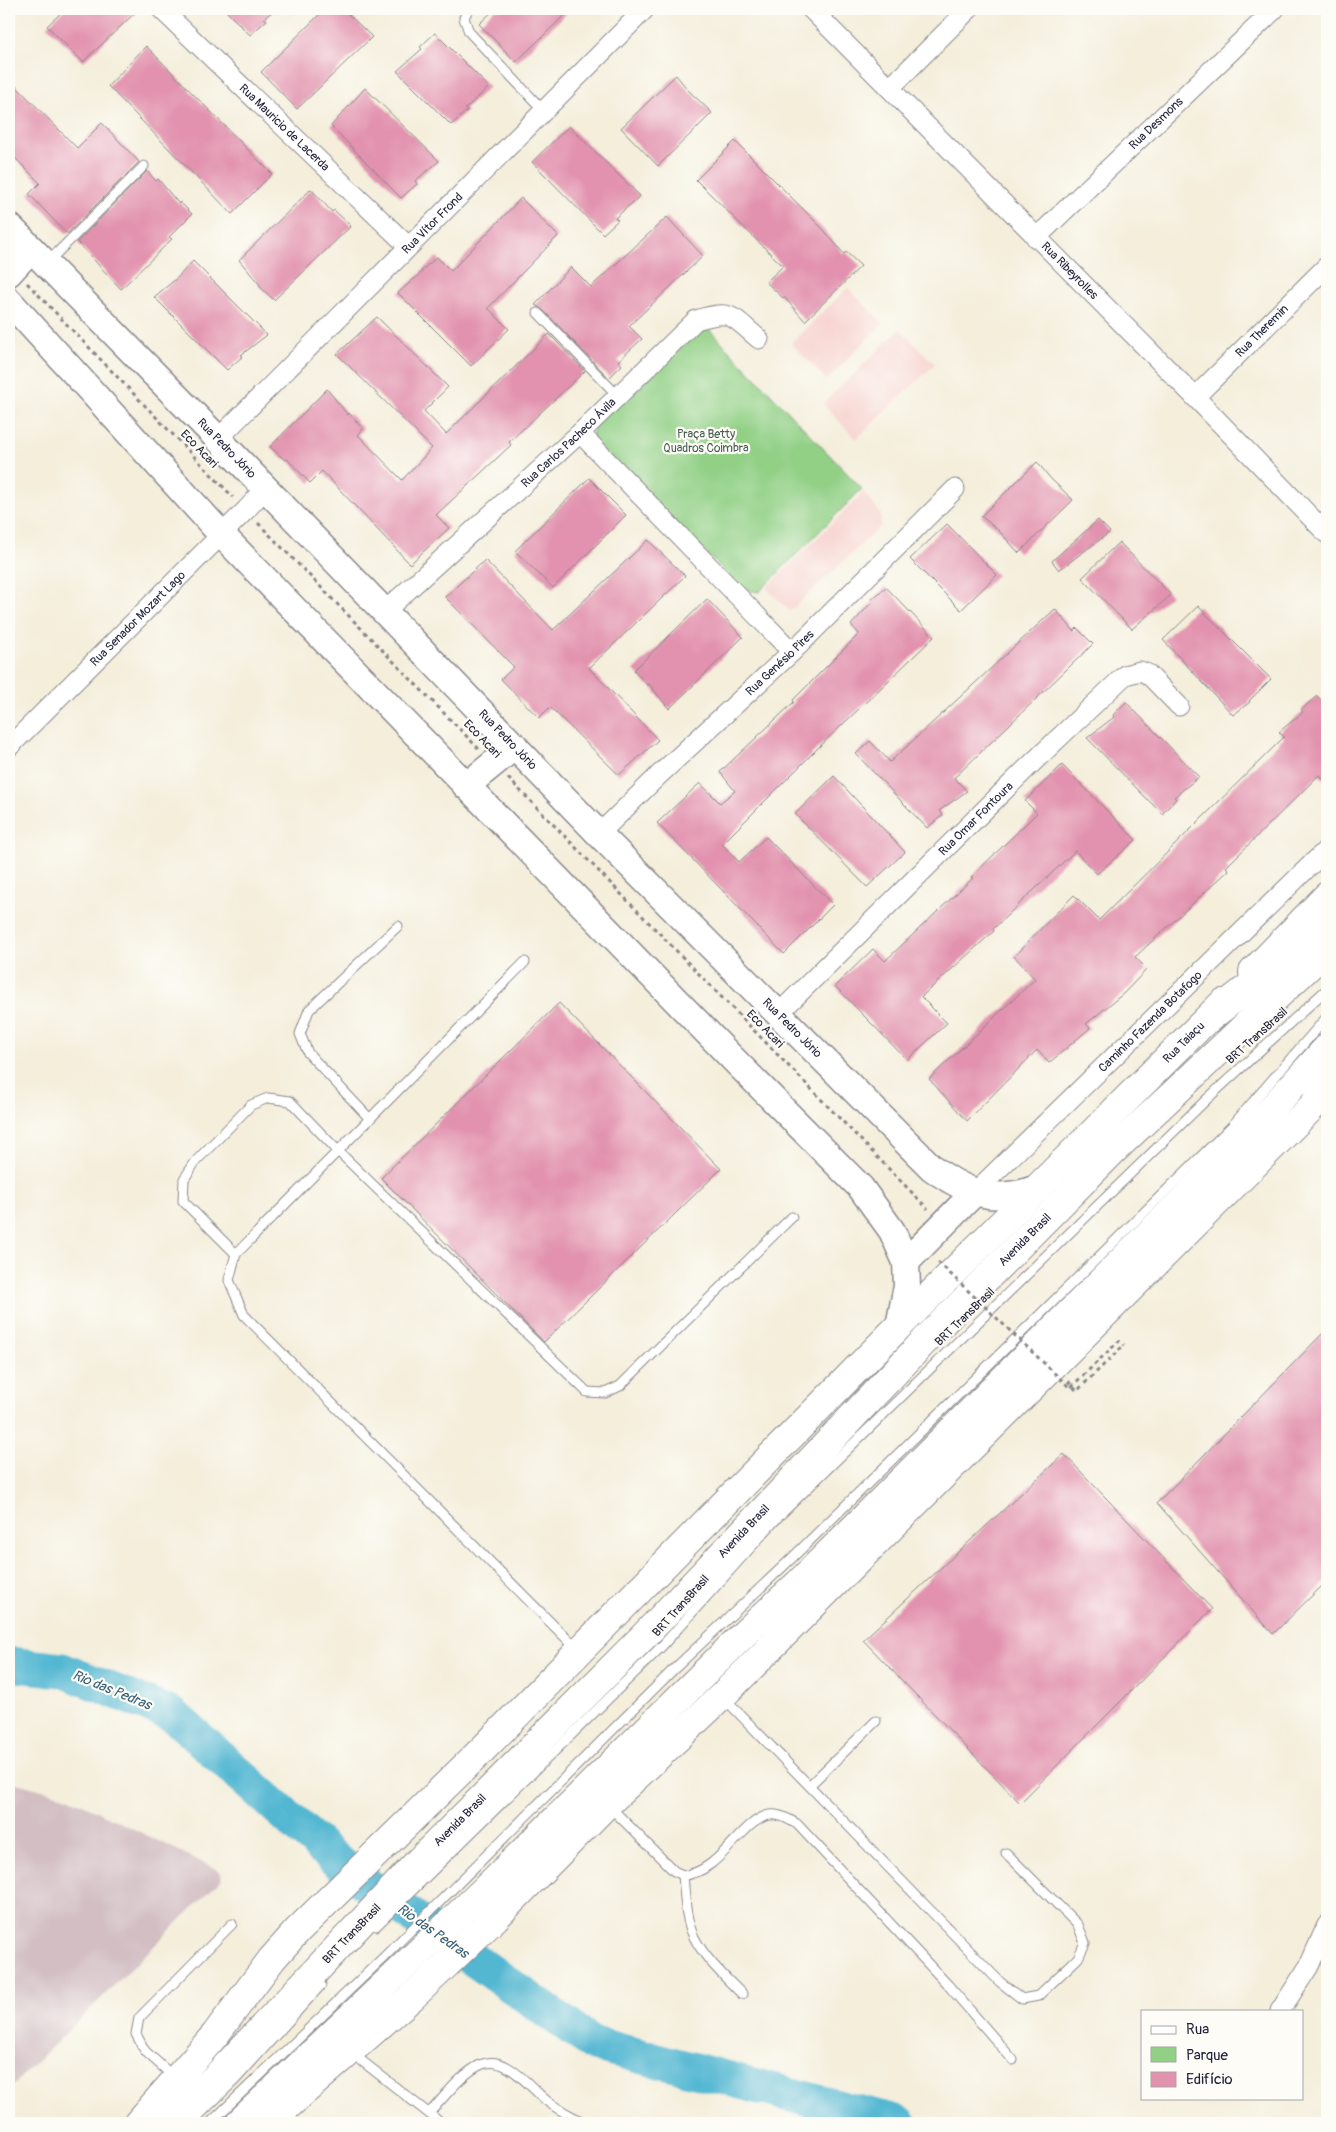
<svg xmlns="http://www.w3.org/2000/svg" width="1336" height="2132" viewBox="0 0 1336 2132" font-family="Pangolin,sans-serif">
  <rect width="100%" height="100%" fill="#fdfcf7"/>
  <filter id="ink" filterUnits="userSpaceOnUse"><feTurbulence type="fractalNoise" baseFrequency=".02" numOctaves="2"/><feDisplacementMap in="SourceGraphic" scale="10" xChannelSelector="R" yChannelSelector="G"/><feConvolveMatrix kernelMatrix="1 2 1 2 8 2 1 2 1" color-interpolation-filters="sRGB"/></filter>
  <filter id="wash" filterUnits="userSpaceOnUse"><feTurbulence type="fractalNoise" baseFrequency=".0096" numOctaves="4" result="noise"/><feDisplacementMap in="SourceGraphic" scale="20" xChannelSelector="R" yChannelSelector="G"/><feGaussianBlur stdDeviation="1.12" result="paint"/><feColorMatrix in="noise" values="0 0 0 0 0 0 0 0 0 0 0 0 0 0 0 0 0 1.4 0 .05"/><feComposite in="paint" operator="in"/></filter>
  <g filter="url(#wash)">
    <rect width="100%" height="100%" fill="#f4eedb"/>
    <g fill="#f7d0cd">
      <path d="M848,288L883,323L827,380L791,343Z"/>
      <path d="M900,329L935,364L856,439L823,404Z"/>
      <path d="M864,492L880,513L881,526L790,611L766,588Z"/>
    </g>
    <path fill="#d2bec3" d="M9,1781L68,1797L220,1871L222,1879L9,2089Z"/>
    <path fill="#92d086" stroke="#5a7960" d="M705,325L862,489L759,592L742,589L591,438L596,424L691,332Z"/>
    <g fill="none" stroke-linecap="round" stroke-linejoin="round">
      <path stroke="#53b7d2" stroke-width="35" d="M9,1664L62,1670L173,1715L348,1871L594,2044L899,2123"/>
    </g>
    <g id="blocks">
      <g fill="#e292ae">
        <path d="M65,9H139L83,62L47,26Z"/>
        <path d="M224,9H276L264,18L267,20L250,35Z"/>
        <path d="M325,9H343L372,37L297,109L261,72Z"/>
        <path d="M495,9H571L516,62L479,24Z"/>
        <path d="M435,33L489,87L465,109L467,111L451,125L397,71L422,49L420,47Z"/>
        <path d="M146,46L272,174L232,214L108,86Z"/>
        <path d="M676,75L688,90L712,113L658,166L621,128Z"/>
        <path d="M9,79L77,148L102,123L139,162L68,233H66L29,194L40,183L9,152Z"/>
        <path d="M365,88L439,161L415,181L417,184L401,198L331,126Z"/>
        <path d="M569,126L640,196L615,218L618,220L603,234L532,162Z"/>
        <path d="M735,141L822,228L844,254L846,252L861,266L805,321L784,297L783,298L766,282L783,266L696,180Z"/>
        <path d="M147,171L156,181L158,179L179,204L180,202L192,214L169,237L172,239L121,289L77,242Z"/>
        <path d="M311,189L332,212L334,210L351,226L274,300L259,286L260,285L239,260Z"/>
        <path d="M521,198L558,236L488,308L509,329L471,366L398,293L422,272L421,271L437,257L451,271Z"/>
        <path d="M667,217L703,256L629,326L642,339L618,361L622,365L609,378L542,309L535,305L571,267L591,287Z"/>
        <path d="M193,261L267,335L241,355L243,356L227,370L154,297L177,278Z"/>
        <path d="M377,317L448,387L424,411L446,434L549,334L585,371L509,442L511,445L436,515L449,528L410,564L322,471L310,483L287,459L285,460L270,447L327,389L348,415L349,413L363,429L358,435L402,480L432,448L337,354Z"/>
        <path d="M1037,462L1051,479L1073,500L1019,553L999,531L981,516Z"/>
        <path d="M589,478L626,515L553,588L515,551Z"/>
        <path d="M1098,520L1110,532L1059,570L1052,561Z"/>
        <path d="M947,524L997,575L961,610L910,559Z"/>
        <path d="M648,540L685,576L589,668L658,740L619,775L550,707L539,718L501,679L514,667L445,597L485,560L553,630Z"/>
        <path d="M1119,542L1171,595L1132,629L1082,578Z"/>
        <path d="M886,587L934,637L817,749L722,844L739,862L766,837L833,905L784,954L657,823L700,783L720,803L735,791L720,772L794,702L793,700L859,634L851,625L872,602L871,600Z"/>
        <path d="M707,599L743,637L669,709L649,684L647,685L634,670Z"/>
        <path d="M1198,606L1271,679L1249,701L1250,702L1233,715L1163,640Z"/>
        <path d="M1055,609L1074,631L1077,628L1093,644L954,778L967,791L939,811L943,815L927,828L856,754L870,741L890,762Z"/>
        <path d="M1317,696L1327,706V783L1319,775L1226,867L1229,870L1135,957L1147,969L1124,993L1086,1024L1090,1028L1049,1063L1037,1050L967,1121L929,1079L1035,979L1014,956L1074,895L1099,920L1284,737L1279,732L1303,712L1301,710Z"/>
        <path d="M1126,702L1199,777L1174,797L1176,799L1162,814L1087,738L1114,717L1113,715Z"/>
        <path d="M1062,765L1136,840L1097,874L1075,851L993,929L994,931L921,997L947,1023L907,1060L835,986L873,949L885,961L973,878L971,877L1037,813L1025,801Z"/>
        <path d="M834,776L905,852L867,887L795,814Z"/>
        <path d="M559,1003L721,1169L544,1342L381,1178Z"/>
        <path d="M1327,1329V1581L1273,1634L1157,1503Z"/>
        <path d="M1064,1454L1212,1609L1020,1803L863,1640Z"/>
      </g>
    </g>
  </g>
  <g filter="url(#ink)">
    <use href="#blocks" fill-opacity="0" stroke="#8b888b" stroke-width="1"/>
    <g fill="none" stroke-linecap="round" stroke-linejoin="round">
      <g stroke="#8b888b" stroke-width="11">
        <g id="service">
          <path d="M468,9L464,18L469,32L543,110"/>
          <path d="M48,262L144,166"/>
          <path d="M538,313L618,396"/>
          <path d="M525,962L236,1254L229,1280L244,1315L577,1649"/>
          <path d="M370,1119L308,1053L300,1034L309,1010L398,926"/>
          <path d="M236,1254L183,1201L184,1179L196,1161L251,1105L268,1098L290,1101L338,1151L587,1392L605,1393L620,1386L792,1217"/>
          <path d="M724,1698L1000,1982L1022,1999L1038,1996L1078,1958L1085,1943L1078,1925L1006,1853"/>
          <path d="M810,1785L876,1721"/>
          <path d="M609,1806L674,1871L683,1875C722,1874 745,1811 776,1815C784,1816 790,1820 797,1824L948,1985L1013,2060"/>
          <path d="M683,1875C685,1895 685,1919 694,1937C705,1959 725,1977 742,1994"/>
          <path d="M376,1926L662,1646L778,1517L1207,1099L1327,989"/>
          <path d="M353,2054L441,2123"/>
          <path d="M175,2078L145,2051L136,2034L139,2018L232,1924"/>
          <path d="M429,2113C444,2098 460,2075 480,2065C506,2053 529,2087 547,2101C558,2110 572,2116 584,2123"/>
          <path d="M191,2123L236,2079L321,1985"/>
          <path d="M210,2123L384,1957L673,1670L792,1558L1232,1126L1327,1017"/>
        </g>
      </g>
      <g stroke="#8b888b" stroke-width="21">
        <g id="minor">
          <path id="s1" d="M161,9L408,246"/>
          <path id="s2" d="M811,9L1195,397L1327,534"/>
          <path d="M890,88L969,9"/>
          <path id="s3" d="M1036,238L1275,9"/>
          <path id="s4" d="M1195,397L1327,266"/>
          <path d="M580,433L792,652"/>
          <path id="s5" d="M218,439L645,9"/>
          <path id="s6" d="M385,611L580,433L696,320C733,309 730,315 759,339"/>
          <path id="s7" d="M9,747L246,510L266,488"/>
          <path id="s8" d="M599,834L659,775L792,652L955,489"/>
          <path id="s9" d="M778,1014L1026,769L1125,675L1140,671L1148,674L1179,706"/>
          <path id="s10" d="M974,1193L1327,849"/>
          <path d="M1280,2011L1309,1966L1327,1925"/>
        </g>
      </g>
      <g stroke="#8b888b" stroke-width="29">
        <g id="secondary">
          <path id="s11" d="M9,226L218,439L599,834L932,1168C969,1194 994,1204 1038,1188"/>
          <path d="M9,273L31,249"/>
          <path d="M9,301L221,534L735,1061L861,1188L892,1231L906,1262L907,1286L899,1326"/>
          <path d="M466,786L515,746"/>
          <path d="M906,1262L974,1193"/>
        </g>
      </g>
      <g stroke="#8b888b" stroke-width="30">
        <g id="primary">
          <path d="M1253,972L1327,896"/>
          <path id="s12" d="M138,2123L215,2035L272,1959L297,1931L483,1749L899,1326L1223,1003"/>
          <path d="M268,2123L411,1998L495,1918L607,1804L722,1696L1327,1092"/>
        </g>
      </g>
      <g stroke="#8b888b" stroke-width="30">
        <g id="motorway">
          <path d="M1207,1020L1327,925"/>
          <path d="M1314,1105L1327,1084"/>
          <path id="s13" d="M169,2123L213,2080L418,1862L646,1634L935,1330L1117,1147L1327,949"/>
          <path d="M239,2123L479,1895L744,1634L799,1583L1241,1142L1327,1048"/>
        </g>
      </g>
      <g stroke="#8b888b" stroke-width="3" stroke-dasharray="4 4" stroke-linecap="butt">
        <path d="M27,283L233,497"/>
        <path d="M258,523L479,749"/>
        <path d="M508,778L928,1209"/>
        <path d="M1068,1381L1077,1391L1124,1345"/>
      </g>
      <use href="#service" stroke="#fff" stroke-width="9"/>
      <use href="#minor" stroke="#fff" stroke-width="19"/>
      <use href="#secondary" stroke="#fff" stroke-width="26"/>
      <use href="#primary" stroke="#fff" stroke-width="28"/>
      <use href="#motorway" stroke="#fff" stroke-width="28"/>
      <path stroke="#8b888b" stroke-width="3" stroke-dasharray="4 4" stroke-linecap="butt" d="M938,1262L1070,1388L1119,1341L1124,1345"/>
    </g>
  </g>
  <g text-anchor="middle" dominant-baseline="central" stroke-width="4.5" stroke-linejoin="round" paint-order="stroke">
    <g font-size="12" fill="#22223b" stroke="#fdfcf7">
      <text stroke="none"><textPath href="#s3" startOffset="166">Rua Desmons</textPath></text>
      <text stroke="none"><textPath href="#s1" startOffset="171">Rua Mauricio de Lacerda</textPath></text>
      <text stroke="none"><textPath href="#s5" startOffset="304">Rua Vítor Frond</textPath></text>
      <text stroke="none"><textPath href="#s2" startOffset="368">Rua Ribeyrolles</textPath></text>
      <text stroke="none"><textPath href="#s4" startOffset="94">Rua Theremin</textPath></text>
      <text stroke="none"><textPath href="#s6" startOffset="249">Rua Carlos Pacheco Ávila</textPath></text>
      <text stroke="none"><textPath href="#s11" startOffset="311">Rua Pedro Jório</textPath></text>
      <text transform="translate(199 449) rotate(46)">Eco Acari</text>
      <text stroke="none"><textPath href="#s7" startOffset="182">Rua Senador Mozart Lago</textPath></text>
      <text stroke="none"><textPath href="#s8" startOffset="249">Rua Genésio Pires</textPath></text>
      <text transform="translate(482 739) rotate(46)">Eco Acari</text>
      <text stroke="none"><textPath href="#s11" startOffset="716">Rua Pedro Jório</textPath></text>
      <text stroke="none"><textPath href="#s9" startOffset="278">Rua Omar Fontoura</textPath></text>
      <text stroke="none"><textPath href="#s10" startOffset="246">Caminho Fazenda Botafogo</textPath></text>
      <text stroke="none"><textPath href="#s11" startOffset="1121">Rua Pedro Jório</textPath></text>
      <text transform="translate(765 1029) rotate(46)">Eco Acari</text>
      <text transform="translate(1257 1036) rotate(-42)">BRT TransBrasil</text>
      <text stroke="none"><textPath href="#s12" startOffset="1505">Rua Taiaçu</textPath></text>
      <text stroke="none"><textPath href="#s13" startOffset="1230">Avenida Brasil</textPath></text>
      <text transform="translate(965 1317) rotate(-44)">BRT TransBrasil</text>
      <text stroke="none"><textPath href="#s13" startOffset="825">Avenida Brasil</textPath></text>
      <text transform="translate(681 1606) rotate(-48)">BRT TransBrasil</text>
      <text stroke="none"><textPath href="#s13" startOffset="420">Avenida Brasil</textPath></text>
      <text transform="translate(352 1934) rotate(-46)">BRT TransBrasil</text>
    </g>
    <g font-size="12" fill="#495f55" stroke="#fdfcf7">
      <text x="706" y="434">Praça Betty<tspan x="706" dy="14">Quadros Coimbra</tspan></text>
    </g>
    <g font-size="14" font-style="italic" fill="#365e77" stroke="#fdfcf7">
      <text transform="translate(112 1690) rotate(22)">Rio das Pedras</text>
      <text transform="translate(433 1931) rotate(35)">Rio das Pedras</text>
    </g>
  </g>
  <rect width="1336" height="2132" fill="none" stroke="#fdfcf7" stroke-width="30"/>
  <rect x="1141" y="2010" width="162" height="90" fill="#fdfcf7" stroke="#a5a5ac"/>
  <rect x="1151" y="2026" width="25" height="8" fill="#ffffff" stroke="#a5a5ac"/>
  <text x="1186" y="2034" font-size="15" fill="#22223b">Rua</text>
  <rect x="1151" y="2047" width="25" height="15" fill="#92d086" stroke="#a5a5ac"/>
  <text x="1186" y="2060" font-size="15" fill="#22223b">Parque</text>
  <rect x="1151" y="2072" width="25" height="15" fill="#e292ae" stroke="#a5a5ac"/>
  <text x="1186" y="2084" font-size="15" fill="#22223b">Edifício</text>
</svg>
